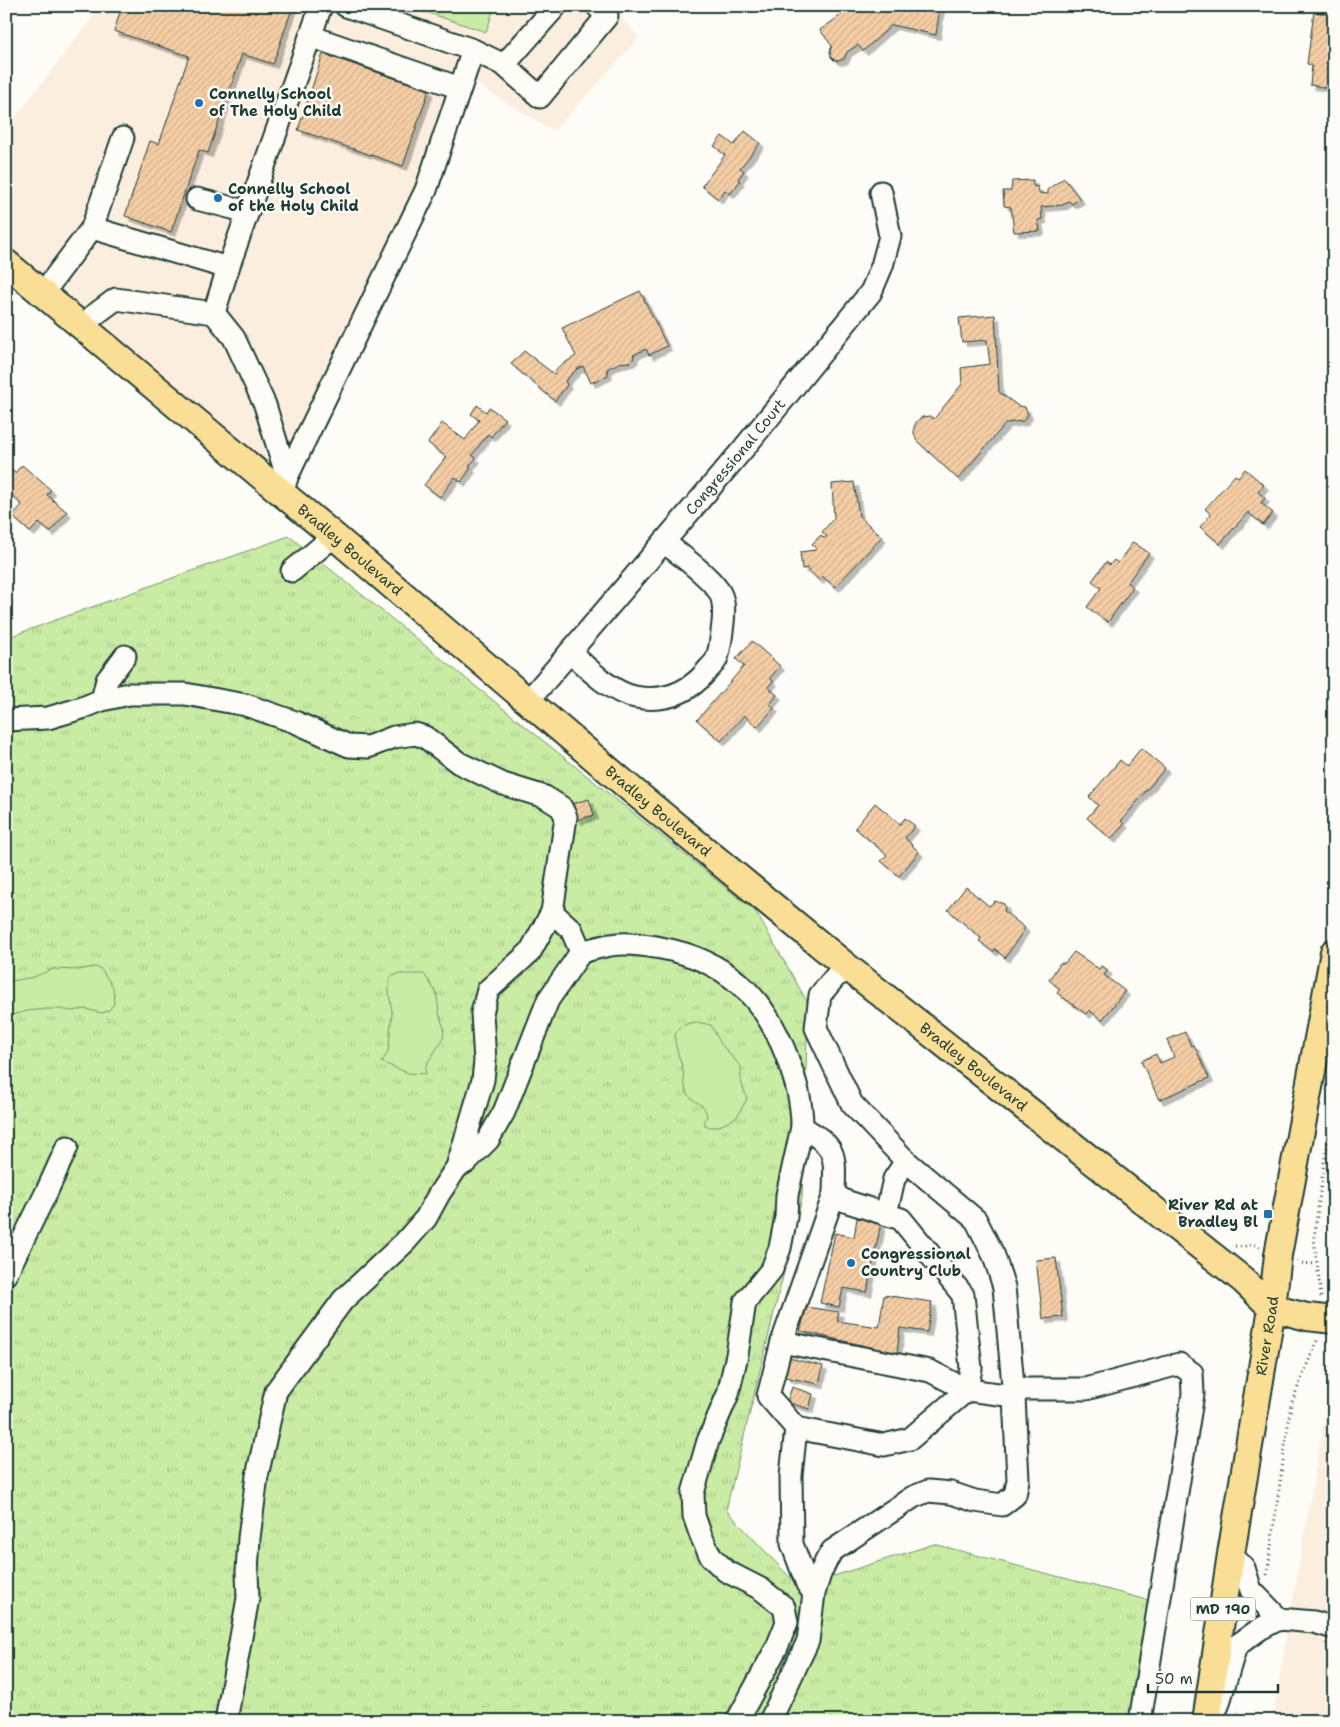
<svg xmlns="http://www.w3.org/2000/svg" width="1340" height="1727" viewBox="0 0 1340 1727" font-family="'Shantell Sans',sans-serif">
  <defs>
    <pattern id="grass-tufts" width="24" height="20" patternUnits="userSpaceOnUse" patternTransform="scale(1.25)"><rect width="24" height="20" fill="#c9eba4"/><path d="M3 7l-1-3M5 7V3M7 7l1-3M15 17l-1-3M17 17v-4M19 17l1-3" fill="none" stroke="#acca8e"/></pattern>
    <pattern id="building-hatch" width="6" height="6" patternUnits="userSpaceOnUse" patternTransform="scale(1.25)"><rect width="6" height="6" fill="#f5cda5"/><path d="M-1 1l2-2M0 6l6-6M5 7l2-2" fill="none" stroke="#d2b18f"/></pattern>
    <filter id="shadow"><feDropShadow dx="4.5" dy="4.5" stdDeviation="0" flood-color="#0004"/></filter>
  </defs>
  <rect width="100%" height="100%" fill="#fdfcf7"/>
  <filter id="ink" filterUnits="userSpaceOnUse"><feTurbulence type="fractalNoise" baseFrequency=".02" numOctaves="2"/><feDisplacementMap in="SourceGraphic" scale="10" xChannelSelector="R" yChannelSelector="G"/><feConvolveMatrix kernelMatrix="1 2 1 2 8 2 1 2 1" color-interpolation-filters="sRGB"/></filter>
  <g filter="url(#ink)">
    <g fill="#fbeede">
      <path d="M101,6H612L639,38L554,131L474,83L454,147L291,492L6,250V130Z"/>
      <path d="M1334,1362V1721H1272Z"/>
    </g>
    <path fill="url(#grass-tufts)" stroke="#74946c" d="M289,536L756,912L808,1003L802,1198L726,1510L799,1587L934,1544L1159,1603L1144,1721H6V638Z"/>
    <g fill="#c9eba4" stroke="#74946c">
      <path d="M407,6H495L486,32Z"/>
      <path d="M94,967L101,969L113,987L114,1004L108,1011L101,1013L86,1009L71,1011L61,1009H47L27,1011L12,1015L6,1010V989L8,984L11,981L34,977L53,969L79,970Z"/>
      <path d="M397,974H424L436,992L440,1017L444,1028L443,1039L428,1062L425,1069L426,1074L408,1073L381,1062C390,1053 389,1045 390,1033C390,1026 392,1020 392,1013C391,1001 387,990 390,978Z"/>
      <path d="M697,1022L711,1025L721,1044L741,1067V1081L747,1099L737,1117C727,1122 716,1131 705,1125L704,1120L707,1117C705,1101 693,1104 687,1093C684,1087 684,1078 683,1070C678,1049 662,1025 697,1022Z"/>
    </g>
    <g fill="url(#building-hatch)" stroke="#1f3d34" filter="url(#shadow)">
      <path d="M122,6H293L273,64L242,54L208,153L199,150L171,232L125,216L150,141L159,144L189,56L114,31Z"/>
      <path d="M854,6H940L936,35L892,25L863,51L858,45L847,52L844,59L838,61L834,60L831,57L830,51L832,46L820,30Z"/>
      <path d="M1314,12L1334,14V68H1331L1329,88L1310,85L1312,65L1307,64Z"/>
      <path d="M323,54L429,90L403,166L298,130Z"/>
      <path d="M745,131L760,143L740,168L744,171L738,179L740,181L730,194L725,190L718,199L702,186L725,155L714,146L722,136L734,145Z"/>
      <path d="M1064,178L1080,199L1072,204L1069,201L1063,205L1041,207L1042,219L1038,220L1040,231L1014,232L1011,207L1004,206L1003,191H1011L1012,181L1033,180V186L1038,187L1039,193L1048,194V189Z"/>
      <path d="M640,291L667,346L649,355L646,349L633,355L634,358L630,362L619,363L607,369L608,375L591,383L583,366L577,369L565,381L567,385L555,401L511,364L524,351L554,374L558,367L576,356L562,328Z"/>
      <path d="M995,315L999,392L1018,406L1025,407L1028,415L1023,421L1006,423L958,479L917,441L914,434V427L917,421L922,417L930,416L934,419L962,384L961,368L990,364L987,340L962,342L959,318Z"/>
      <path d="M477,405L486,412L489,407L505,419L491,437L488,434L472,455L476,458L469,466L471,468L461,482L455,477L440,497L424,485L446,457L428,443L442,423L465,440L479,420L471,414Z"/>
      <path d="M22,465L51,490L47,495L67,512L50,532L39,523L30,532L12,516L22,505L6,490V467L7,466L15,473Z"/>
      <path d="M1245,469L1264,485L1258,492L1265,498L1261,503L1273,513L1263,525L1248,512L1220,544L1200,527L1211,514L1205,509L1235,475L1238,477Z"/>
      <path d="M854,482L859,516L882,537L835,587L822,576L819,580L809,571L810,569L809,568L802,569L800,552L815,550L816,548L812,544L821,535L824,538L827,536L822,532L834,518L832,484Z"/>
      <path d="M1133,542L1149,553L1127,583L1133,587L1108,622L1087,607L1101,588L1092,581L1106,562L1110,565L1114,560L1118,563Z"/>
      <path d="M752,641L780,666L770,678L773,681L768,687L777,695L770,704L774,708L757,727L744,715L721,741L697,720L744,666L736,659Z"/>
      <path d="M1141,748L1165,768L1121,821L1124,824L1111,839L1087,818L1098,805L1089,797L1120,760L1127,766Z"/>
      <path d="M589,799L594,815L577,820L572,804Z"/>
      <path d="M875,803L900,824L905,818L915,826L905,838L919,852L899,876L881,861L887,855L855,828Z"/>
      <path d="M966,887L989,906L995,901L1004,904L1005,908L1004,911L1025,928L1005,958L995,949L993,952L979,941L981,938L948,910Z"/>
      <path d="M1074,952L1099,969L1101,966L1108,970L1104,975L1125,991L1102,1020L1089,1010L1086,1014L1057,993L1060,989L1049,980L1060,963H1065Z"/>
      <path d="M1185,1032L1191,1046L1194,1045L1209,1078L1159,1100L1141,1061L1156,1054L1160,1063L1174,1057L1167,1040Z"/>
      <path d="M857,1218L881,1223L867,1292L843,1288L839,1307L820,1303L835,1233L854,1237Z"/>
      <path d="M1056,1258L1063,1317L1043,1319L1036,1260Z"/>
      <path d="M884,1295L932,1302L927,1332L900,1328L897,1353L800,1331L807,1307L839,1312L837,1321L879,1327Z"/>
      <path d="M789,1358L823,1366L819,1384L785,1377Z"/>
      <path d="M792,1387L813,1394L809,1409L787,1402Z"/>
    </g>
    <g fill="none" stroke-linecap="round" stroke-linejoin="round">
      <g stroke="#1f3d34" stroke-width="25">
        <g id="minor">
          <path d="M310,36L460,88"/>
          <path d="M473,50L504,65L540,97L607,16L597,6"/>
          <path d="M504,65L556,6"/>
          <path d="M197,199L248,212"/>
          <path d="M92,228L123,138"/>
          <path d="M43,293L92,228L228,268"/>
          <path d="M214,313L228,268L321,6"/>
          <path d="M84,327L93,316L116,299L214,313L234,338L265,405L287,477L285,484"/>
          <path d="M287,477L426,190L473,50L346,6"/>
          <path d="M292,571L334,536"/>
          <path d="M570,652C587,668 612,693 635,697C663,702 687,694 706,672C709,668 714,664 716,660C720,652 722,632 723,623C724,612 725,599 718,590C707,574 679,554 664,542"/>
          <path d="M102,700L107,680L125,656"/>
          <path id="s1" d="M529,700L744,448L871,292L882,266L890,236L881,192"/>
          <path d="M6,720L48,718L82,708L102,700L129,694H185L246,705L295,722L349,746L368,747L394,737L415,734L425,737L459,763L503,784L545,797L561,807L566,817L552,912L571,929L581,952C591,950 601,946 611,945C627,942 645,945 661,948C726,960 764,996 787,1057C796,1082 802,1100 802,1127C838,1148 835,1154 834,1194"/>
          <path d="M457,1167L466,1162L488,1140L504,1112L548,1000L581,952"/>
          <path d="M834,1194L845,1201L901,1219L963,1295L971,1368L967,1390L910,1439L884,1445L796,1428L768,1396L782,1342Z"/>
          <path d="M886,1214L894,1179L906,1161"/>
          <path d="M6,1274L47,1191L67,1147"/>
          <path d="M782,1342L930,1371L967,1390L1014,1396L1022,1389H1086L1179,1364L1192,1373L1193,1394L1140,1721"/>
          <path d="M796,1428L791,1476L792,1544L807,1584L814,1593"/>
          <path d="M1231,1554L1244,1568L1251,1590L1279,1619"/>
          <path d="M1218,1706L1236,1646L1260,1629L1279,1619L1314,1622L1334,1628"/>
          <path d="M226,1721L248,1598L247,1572L249,1538L257,1476L276,1391L343,1300L405,1242L426,1218L439,1194L457,1167L483,1080L485,1061L482,1013L488,990L530,952L552,912"/>
          <path d="M737,1721L777,1647L787,1622L784,1607L761,1589L726,1571L711,1557L701,1536L694,1516L693,1493L708,1441L728,1394L737,1355L745,1302L772,1269L780,1248L786,1217L787,1195L802,1127"/>
          <path d="M770,1721L808,1641L814,1593L820,1574L826,1561L832,1551L913,1497L928,1491L951,1493L975,1501L1002,1505L1015,1495L1018,1480L1014,1396L1004,1287L994,1256L976,1220L906,1161L852,1104L816,1028L820,995L836,976L850,969"/>
        </g>
      </g>
      <g stroke="#1f3d34" stroke-width="30">
        <g id="major">
          <path id="s2" d="M6,263L283,494L334,536L632,790L846,966L1243,1280L1272,1308L1307,1317L1334,1320"/>
          <path id="s3" d="M1206,1721L1231,1554L1272,1308L1278,1255L1334,952"/>
        </g>
      </g>
      <g stroke="#1f3d34" stroke-width="3" stroke-dasharray="1 4" stroke-linecap="butt">
        <path d="M1235,1246L1243,1247L1252,1244L1260,1247"/>
        <path d="M1297,1263L1317,1264"/>
        <path d="M1321,1297L1314,1238L1324,1163L1334,1115"/>
        <path d="M1267,1575L1291,1404L1318,1338"/>
        <path d="M1236,1721L1238,1711"/>
      </g>
      <use href="#minor" stroke="#fdfcf7" stroke-width="21"/>
      <use href="#major" stroke="#fbde96" stroke-width="26"/>
    </g>
  </g>
  <g fill="#1f6fb2" stroke="#fdfcf7" stroke-width="2">
    <circle cx="199" cy="103" r="5"/>
    <circle cx="218" cy="198" r="5"/>
    <rect x="1263" y="1209" width="10" height="10" rx="2.5"/>
    <circle cx="851" cy="1263" r="5"/>
  </g>
  <g text-anchor="middle" dominant-baseline="central" stroke-width="5" stroke-linejoin="round" paint-order="stroke">
    <rect fill="#fdfcf7" stroke="#62766e" stroke-width="1" x="1190.5" y="1597.5" width="65" height="23" rx="4"/>
    <g font-size="14" font-weight="bold" fill="#1f3d34">
      <text x="1223" y="1609">MD 190</text>
    </g>
    <g font-size="15" font-weight="bold" fill="#1f3d34" stroke="#fdfcf7" text-anchor="start">
      <text x="209" y="94">Connelly School<tspan x="209" dy="17">of The Holy Child</tspan></text>
      <text x="228" y="189">Connelly School<tspan x="228" dy="17">of the Holy Child</tspan></text>
      <text x="1258" y="1205" text-anchor="end">River Rd at<tspan x="1258" dy="17">Bradley Bl</tspan></text>
      <text x="861" y="1254">Congressional<tspan x="861" dy="17">Country Club</tspan></text>
    </g>
    <g font-size="15" fill="#1f3d34" stroke="#fdfcf7">
      <text stroke="none"><textPath href="#s1" startOffset="319">Congressional Court</textPath></text>
      <text stroke="none"><textPath href="#s2" startOffset="448">Bradley Boulevard</textPath></text>
      <text stroke="none"><textPath href="#s2" startOffset="852">Bradley Boulevard</textPath></text>
      <text stroke="none"><textPath href="#s2" startOffset="1258">Bradley Boulevard</textPath></text>
      <text stroke="none"><textPath href="#s3" startOffset="390">River Road</textPath></text>
    </g>
  </g>
  <rect width="1340" height="1727" fill="none" stroke="#fdfcf7" stroke-width="25"/>
  <rect x="12" y="12" width="1315" height="1702" fill="none" stroke="#1f3d34" stroke-width="2" filter="url(#ink)"/>
  <path d="M1148 1684v8h130v-8" fill="none" stroke="#1f3d34" stroke-width="2.5"/>
  <text x="1155" y="1684" font-size="15" fill="#1f3d34" stroke="#fdfcf7" stroke-width="4" paint-order="stroke">50 m</text>
</svg>
